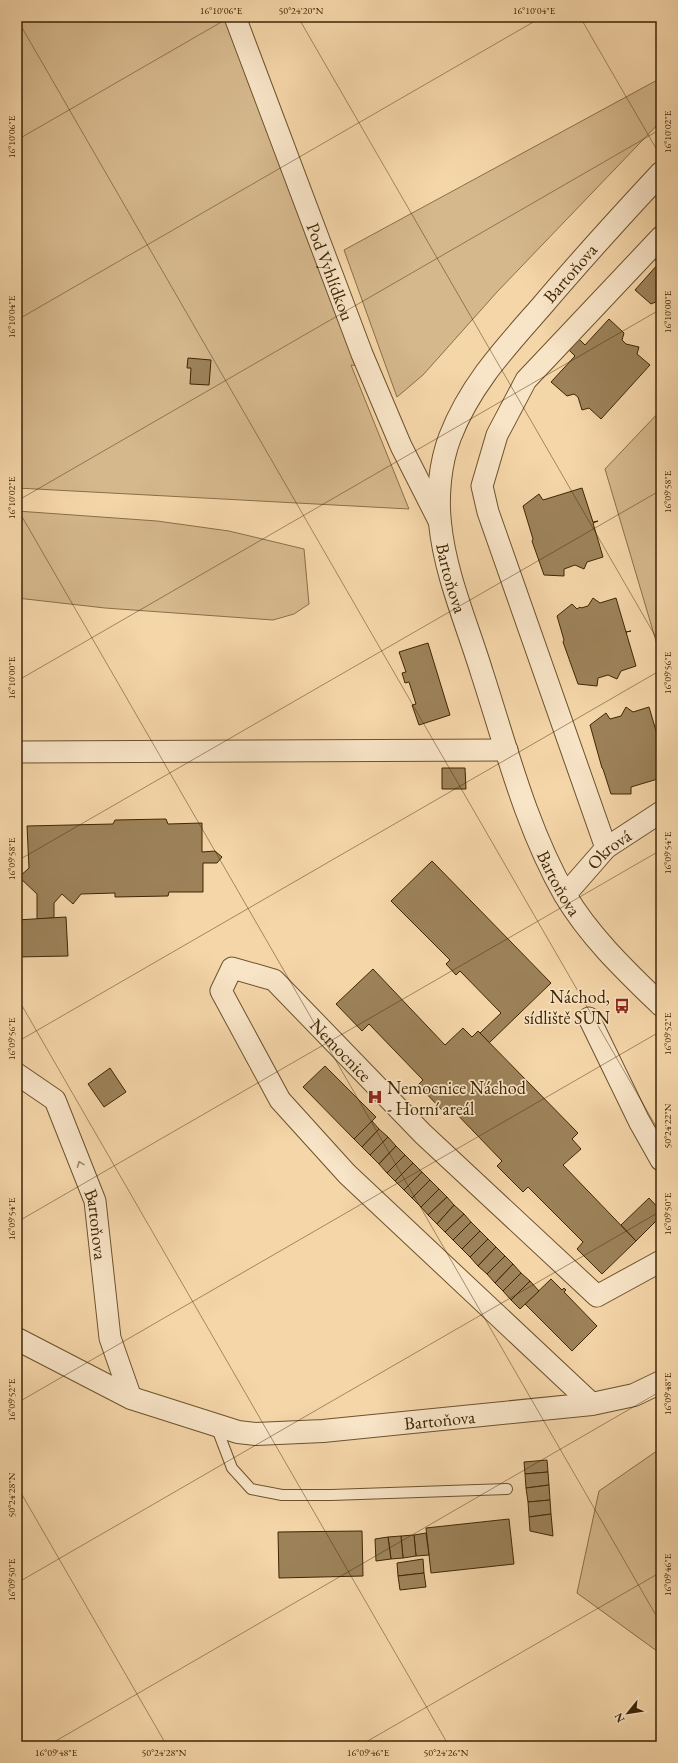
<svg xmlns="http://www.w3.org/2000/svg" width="678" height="1763" viewBox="0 0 678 1763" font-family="'EB Garamond',serif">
  <rect width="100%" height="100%" fill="#f5d6a9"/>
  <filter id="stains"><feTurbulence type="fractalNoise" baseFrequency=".005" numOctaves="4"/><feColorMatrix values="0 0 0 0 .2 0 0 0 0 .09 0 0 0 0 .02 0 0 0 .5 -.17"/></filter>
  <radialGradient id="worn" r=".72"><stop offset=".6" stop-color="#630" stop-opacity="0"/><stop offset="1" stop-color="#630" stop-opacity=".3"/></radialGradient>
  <g fill="#d6b88d" stroke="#8a6f48">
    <path d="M17,17H226L359,366L351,365L409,509L17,488Z"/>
    <path d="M661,78V121L497,292L423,375L397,397L344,250Z"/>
    <path d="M661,410V658L605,469Z"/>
    <path d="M17,511L157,521L229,531L304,549L309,604L294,614L273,620L105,608L17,598Z"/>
    <path d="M661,1448V1654L577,1593L599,1491Z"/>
  </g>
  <g fill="#9d8259" stroke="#3e2603">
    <path d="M661,248V304L658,301L651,304L635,290L659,263L653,258Z"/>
    <path d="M609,319L624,333L622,340L626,344L639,347L637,354L650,365L601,419L589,408L582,410L578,397L574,394L567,396L551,382L575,356L569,350L579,339L585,345Z"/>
    <path d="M188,358L211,360L209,385L190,384L191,368H187Z"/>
    <path d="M582,488L593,522L598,521L593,523L603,557L587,562L584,569L575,565L564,569V576L544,575L532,541L533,539L523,506L539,494L543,500Z"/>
    <path d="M593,598L600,603L616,598L626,632L631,631L626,632L636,666L621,671L617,679L608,675L598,678L597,686L578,684L563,642L564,640L557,616L572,604L577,609L580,607L581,608L588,606Z"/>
    <path d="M428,643L450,715L419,725L412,705L416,704L409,682L405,683L402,673L406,672L399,652Z"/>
    <path d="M626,707L633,712L649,707L659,741L661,740V778L631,787V794H611L603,769L602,768L590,725L606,713L610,719L621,716Z"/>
    <path d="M442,768H465L466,789H442Z"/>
    <path d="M166,819L168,824L202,823V852L215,851L222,857L217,863H203V892H169L168,896L115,897V893L81,894L73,904L62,894L54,903V918L37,919V894L19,877L29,868L27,826L113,824L115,820Z"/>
    <path d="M432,861L551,983L489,1043L480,1033L501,1013L460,971L456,975L446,964L450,960L391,901Z"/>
    <path d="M66,917L68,956L17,957V920Z"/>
    <path d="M373,969L445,1045L463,1028L472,1037L478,1031L578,1133L572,1139L581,1149L563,1165L636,1241L602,1274L577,1249L583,1242L528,1187L523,1192L497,1166L502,1161L449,1106L444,1112L418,1085L423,1080L369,1024L362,1031L336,1004Z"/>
    <path d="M325,1066L376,1117L354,1139L303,1087Z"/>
    <path d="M110,1068L126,1092L104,1107L88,1084Z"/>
    <path d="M372,1121L379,1129L362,1147L354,1139Z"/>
    <path d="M379,1129L388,1137L370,1155L362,1147Z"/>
    <path d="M388,1137L396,1146L379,1164L370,1155Z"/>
    <path d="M396,1146L405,1155L387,1173L379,1164Z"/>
    <path d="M405,1155L413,1163L395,1181L387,1173Z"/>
    <path d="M413,1163L422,1172L404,1190L395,1181Z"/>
    <path d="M422,1172L430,1180L412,1198L404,1190Z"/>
    <path d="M430,1180L439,1189L421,1207L412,1198Z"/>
    <path d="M439,1189L447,1197L428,1215L421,1207Z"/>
    <path d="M447,1197L454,1205L437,1224L428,1215Z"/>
    <path d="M649,1198L661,1211V1216L636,1241L621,1225Z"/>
    <path d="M454,1205L464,1214L445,1232L437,1224Z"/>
    <path d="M464,1214L471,1222L453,1240L445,1232Z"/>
    <path d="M471,1222L480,1231L462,1249L453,1240Z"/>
    <path d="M480,1231L488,1239L470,1257L462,1249Z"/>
    <path d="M488,1239L496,1247L478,1266L470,1257Z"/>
    <path d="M496,1247L505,1256L487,1274L478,1266Z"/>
    <path d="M505,1256L513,1264L495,1283L487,1274Z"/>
    <path d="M513,1264L521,1273L503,1291L495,1283Z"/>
    <path d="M521,1273L530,1281L511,1300L503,1291Z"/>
    <path d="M551,1279L562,1290L564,1288L566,1290L564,1292L597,1326L572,1351L525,1304Z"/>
    <path d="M530,1281L539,1291L520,1309L511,1300Z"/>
    <path d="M547,1460L548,1472L525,1474L524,1462Z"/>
    <path d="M548,1472L549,1485L526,1488L525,1474Z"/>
    <path d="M549,1485L550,1500L528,1502L526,1488Z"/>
    <path d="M550,1500L551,1514L529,1517L528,1502Z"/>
    <path d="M551,1514L553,1536L530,1531L529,1517Z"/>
    <path d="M509,1519L514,1564L431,1573L426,1528Z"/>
    <path d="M362,1531L363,1576L279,1578L278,1532Z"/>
    <path d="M426,1533L429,1555L416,1556L414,1535Z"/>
    <path d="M414,1535L416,1556L403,1558L401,1536Z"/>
    <path d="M401,1536L403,1558L391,1559L388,1537Z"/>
    <path d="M388,1537L391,1559L376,1561L375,1539Z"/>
    <path d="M423,1559L424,1573L398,1576L397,1563Z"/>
    <path d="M424,1573L426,1587L400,1590L398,1576Z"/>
  </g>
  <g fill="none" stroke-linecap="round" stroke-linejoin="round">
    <g stroke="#6c522c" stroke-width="12">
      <path id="service" d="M216,1426L232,1468L251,1489L282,1495H331L507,1489"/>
    </g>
    <g stroke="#6c522c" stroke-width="23">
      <g id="minor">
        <path id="s1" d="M235,17L362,354L401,446L439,521"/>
        <path d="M17,752L507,750"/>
        <path d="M606,848L488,512L482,486L497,435L526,380L661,237"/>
        <path id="s2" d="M565,895L606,848L661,812"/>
        <path d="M589,1018L639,1121L661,1160"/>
        <path id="s3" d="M17,1074L55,1100L95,1201L110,1338L131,1398"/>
        <path id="s4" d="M592,1404L347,1174L280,1100L221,991L232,968L274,980L423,1134L597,1296L661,1261"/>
      </g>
    </g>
    <g stroke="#6c522c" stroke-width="24">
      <g id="tertiary">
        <path id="s5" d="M661,173C620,217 580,261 541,307C505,348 470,385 450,437C440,463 437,496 440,523C445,574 467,624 482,673C506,747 526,827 565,895C590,937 626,971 661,1005"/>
        <path id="s6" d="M17,1339L131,1398L238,1432L256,1434L323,1431L592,1404L634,1395L661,1382"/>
      </g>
    </g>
    <use href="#service" stroke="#f8e4c7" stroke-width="10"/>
    <use href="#minor" stroke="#f8e4c7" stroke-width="21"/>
    <use href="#tertiary" stroke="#f8e4c7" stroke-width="22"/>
  </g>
  <defs><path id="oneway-chevron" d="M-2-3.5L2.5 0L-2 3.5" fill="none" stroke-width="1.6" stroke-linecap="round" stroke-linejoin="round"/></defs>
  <use stroke="#9b8565" href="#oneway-chevron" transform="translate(80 1164) rotate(-111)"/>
  <path fill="none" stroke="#3e2603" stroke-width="1" stroke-opacity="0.45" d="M298,17L661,646M580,17L661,157M17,19L661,1135M17,140L230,17M17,320L542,17M17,501L661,129M17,508L661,1624M17,681L661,309M17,861L661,490M17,997L449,1746M17,1042L661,670M17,1222L661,850M17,1403L661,1031M17,1486L167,1746M17,1583L661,1211M47,1746L661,1391M359,1746L661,1572"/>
  <defs>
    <g id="bus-bare" transform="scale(1.2)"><path d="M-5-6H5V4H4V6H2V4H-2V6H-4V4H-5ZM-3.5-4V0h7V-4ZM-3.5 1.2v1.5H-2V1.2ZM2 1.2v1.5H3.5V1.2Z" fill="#8f2418" stroke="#f8e4c7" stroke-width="2.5" paint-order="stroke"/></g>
    <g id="hospital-bare" transform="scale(1.2)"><path d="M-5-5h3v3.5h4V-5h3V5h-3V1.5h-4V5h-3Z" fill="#8f2418" stroke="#f8e4c7" stroke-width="2.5" paint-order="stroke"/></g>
  </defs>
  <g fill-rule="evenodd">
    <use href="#bus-bare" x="622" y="1006"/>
    <use href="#hospital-bare" x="375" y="1097"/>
  </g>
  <g text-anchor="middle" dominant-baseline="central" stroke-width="3.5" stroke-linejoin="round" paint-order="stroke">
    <g font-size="18" fill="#3e2603" stroke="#f8e4c7">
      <text stroke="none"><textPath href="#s1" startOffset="272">Pod Vyhlídkou</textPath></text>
      <text transform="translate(570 273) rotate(-49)">Bartoňova</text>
      <text stroke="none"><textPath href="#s5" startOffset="483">Bartoňova</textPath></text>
      <text stroke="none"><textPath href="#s2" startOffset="64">Okrová</textPath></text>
      <text stroke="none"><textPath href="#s5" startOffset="807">Bartoňova</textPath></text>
      <text stroke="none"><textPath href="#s4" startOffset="726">Nemocnice</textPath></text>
      <text stroke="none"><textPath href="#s3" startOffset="178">Bartoňova</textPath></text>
      <text stroke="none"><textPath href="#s6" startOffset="443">Bartoňova</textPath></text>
    </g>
    <g font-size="18" fill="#3e2603" stroke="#f8e4c7" text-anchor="end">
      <text x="610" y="996">Náchod,<tspan x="610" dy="21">sídliště SUN</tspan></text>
      <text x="387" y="1087" text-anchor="start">Nemocnice Náchod<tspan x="387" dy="21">- Horní areál</tspan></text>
    </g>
  </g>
  <rect width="678" height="1763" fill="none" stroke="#f5d6a9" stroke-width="44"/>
  <g transform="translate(628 1713) rotate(240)" stroke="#f8e4c7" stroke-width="3" paint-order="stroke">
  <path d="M0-3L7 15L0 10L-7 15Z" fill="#3e2603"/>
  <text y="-6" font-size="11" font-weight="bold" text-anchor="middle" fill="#3e2603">N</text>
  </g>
  <rect x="22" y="22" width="634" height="1719" fill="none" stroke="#3e2603" stroke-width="1.5"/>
  <g font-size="10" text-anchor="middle" fill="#3e2603">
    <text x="221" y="14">16°10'06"E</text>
    <text x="301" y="14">50°24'20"N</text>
    <text x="534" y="14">16°10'04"E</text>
    <text transform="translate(667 132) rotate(-90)" y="4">16°10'02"E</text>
    <text transform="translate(11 137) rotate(-90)" y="4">16°10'06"E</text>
    <text transform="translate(667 312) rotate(-90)" y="4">16°10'00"E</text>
    <text transform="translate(11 317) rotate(-90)" y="4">16°10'04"E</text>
    <text transform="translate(667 492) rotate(-90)" y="4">16°09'58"E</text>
    <text transform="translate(11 498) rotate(-90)" y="4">16°10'02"E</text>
    <text transform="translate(667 673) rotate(-90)" y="4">16°09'56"E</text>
    <text transform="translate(11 678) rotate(-90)" y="4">16°10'00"E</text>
    <text transform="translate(667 853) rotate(-90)" y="4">16°09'54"E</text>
    <text transform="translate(11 859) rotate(-90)" y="4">16°09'58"E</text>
    <text transform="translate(667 1034) rotate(-90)" y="4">16°09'52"E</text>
    <text transform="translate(11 1039) rotate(-90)" y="4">16°09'56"E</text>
    <text transform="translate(667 1126) rotate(-90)" y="4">50°24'22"N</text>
    <text transform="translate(667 1214) rotate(-90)" y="4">16°09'50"E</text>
    <text transform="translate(11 1219) rotate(-90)" y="4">16°09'54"E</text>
    <text transform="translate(667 1394) rotate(-90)" y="4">16°09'48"E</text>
    <text transform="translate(11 1400) rotate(-90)" y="4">16°09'52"E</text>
    <text transform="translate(11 1495) rotate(-90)" y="4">50°24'28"N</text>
    <text transform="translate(667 1575) rotate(-90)" y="4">16°09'46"E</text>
    <text transform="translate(11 1580) rotate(-90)" y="4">16°09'50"E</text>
    <text x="56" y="1756">16°09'48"E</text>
    <text x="164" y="1756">50°24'28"N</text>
    <text x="368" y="1756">16°09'46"E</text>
    <text x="446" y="1756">50°24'26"N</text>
  </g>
  <rect width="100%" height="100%" filter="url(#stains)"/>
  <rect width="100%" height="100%" fill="url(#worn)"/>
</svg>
